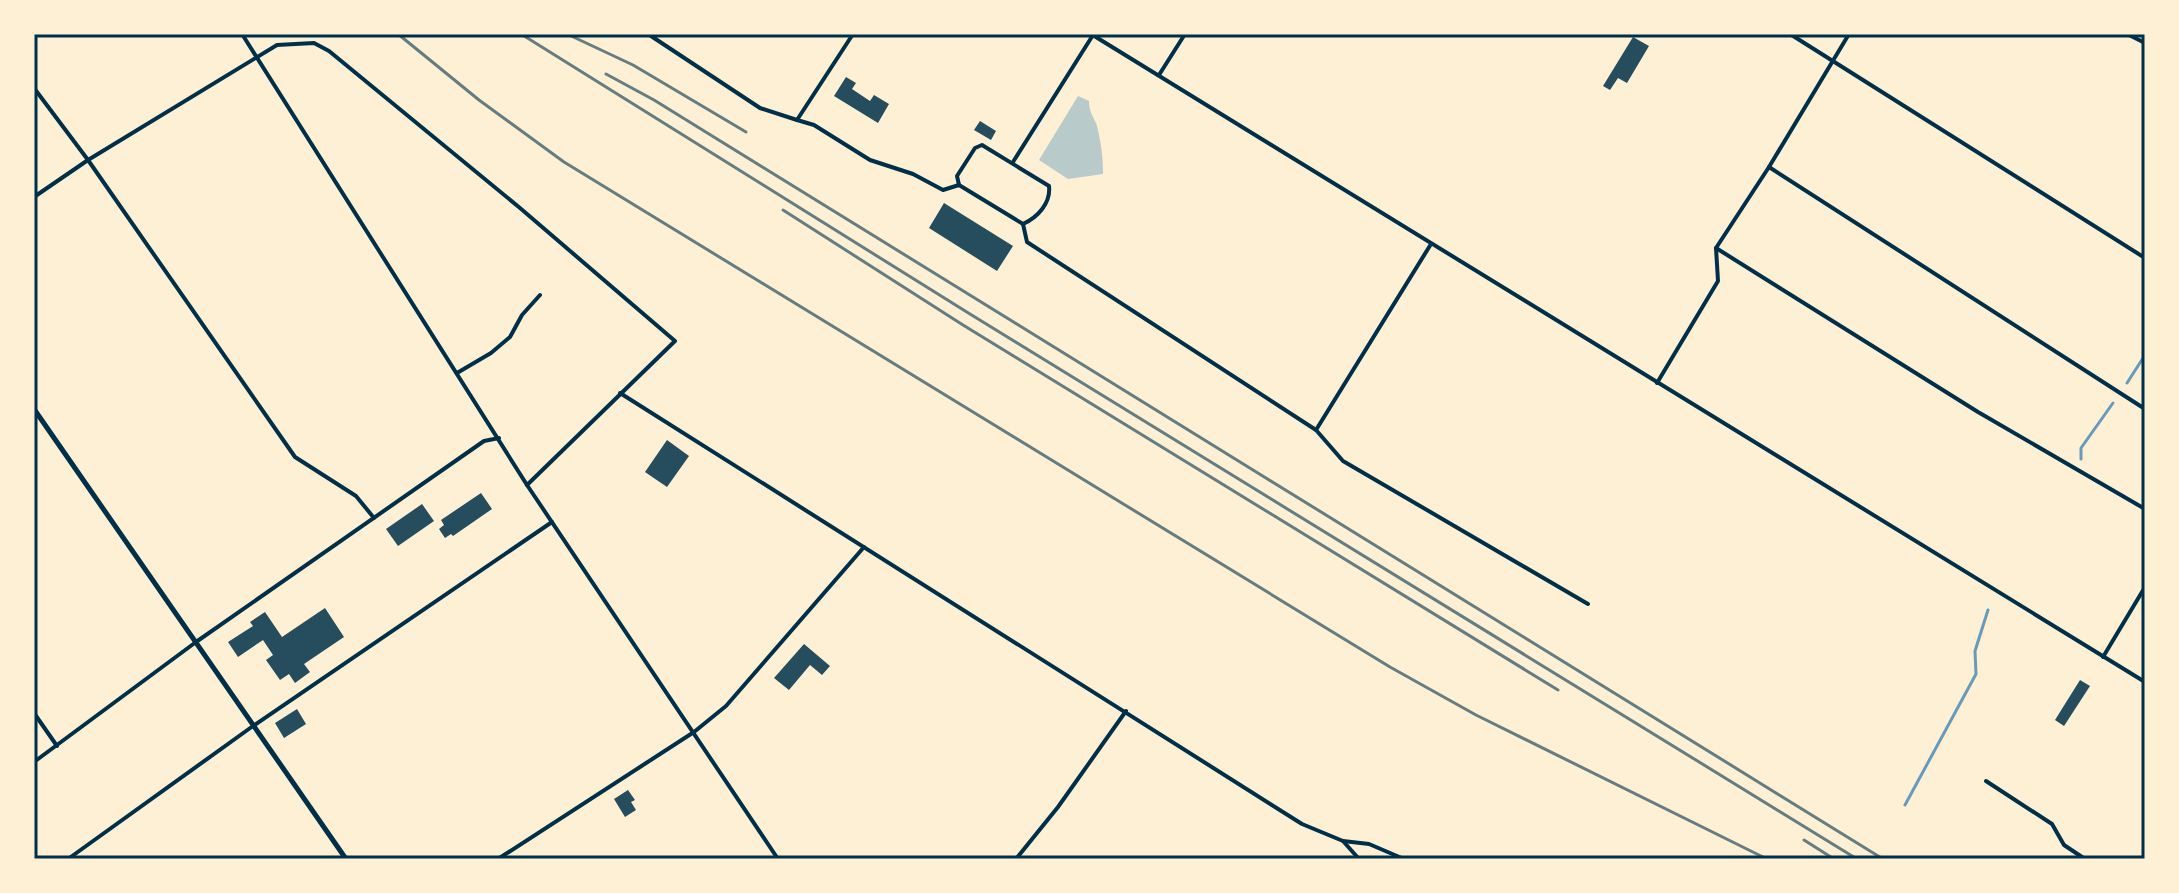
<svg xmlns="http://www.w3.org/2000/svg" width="2179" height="893" viewBox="0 0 2179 893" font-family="'Exo 2',sans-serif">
  <rect width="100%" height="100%" fill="#fdf0d5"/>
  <path fill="#b9caca" d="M1078,96L1089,101C1089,113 1094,117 1097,126C1101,143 1103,157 1103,174L1068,179L1039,160Z"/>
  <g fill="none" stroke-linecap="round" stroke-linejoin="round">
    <g stroke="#669bbc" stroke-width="3">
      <path d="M2127,383L2145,355"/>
      <path d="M2081,459V448L2113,403"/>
      <path d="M1905,805L1976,674L1975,651L1988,610"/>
    </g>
  </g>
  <g fill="#264d5e">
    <path d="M1633,37L1649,46L1627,83L1618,78L1610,90L1603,86Z"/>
    <path d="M846,77L856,83L852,89L870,101L874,95L889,104L878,123L834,96Z"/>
    <path d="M980,121L996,131L991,140L974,130Z"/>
    <path d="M944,203L1013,246L997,271L929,228Z"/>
    <path d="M667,440L689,456L667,487L645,472Z"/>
    <path d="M481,493L492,509L453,536L451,534L445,538L439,529L444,525L441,520Z"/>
    <path d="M422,504L434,521L398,546L386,529Z"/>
    <path d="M325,608L344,637L304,664L310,672L295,683L289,674L280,680L266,660L273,655L263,640L238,657L228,642L253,626L250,622L265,612L282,637Z"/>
    <path d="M804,644L830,666L822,675L810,665L789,690L774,678Z"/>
    <path d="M2080,680L2090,686L2064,726L2055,720Z"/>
    <path d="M297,709L306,724L284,738L275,723Z"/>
    <path d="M628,790L635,800L631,802L636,810L625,817L614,799Z"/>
  </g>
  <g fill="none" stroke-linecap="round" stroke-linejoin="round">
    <g stroke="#003049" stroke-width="4">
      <path d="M242,34L527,485L778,859"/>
      <path d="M648,34L760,108L797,120"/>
      <path d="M853,34L797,120L814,125L870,160L913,174L943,190L959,185L1023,224L1027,242L1316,430L1343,461L1588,604"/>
      <path d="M1790,34L2145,258"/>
      <path d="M2127,34L2145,43"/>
      <path d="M1159,75L1185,34"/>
      <path d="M34,88L88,160L295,457L356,496L374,518"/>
      <path d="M1013,162L1093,35"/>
      <path d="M1769,167L1849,34"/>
      <path d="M959,185L957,176L975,148L982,145L1049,186C1051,203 1038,217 1023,224"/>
      <path d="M34,197L88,160L277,45L314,43L329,51L520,208L675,341L527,485"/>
      <path d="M1716,248L1978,412L2145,509"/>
      <path d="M457,373L491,353L510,337L522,315L540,295"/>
      <path d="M1657,383L1718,281L1716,248L1769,167L2145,409"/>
      <path d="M620,393L1302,824L1343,841L1369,844L1404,859"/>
      <path d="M1316,430L1431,244"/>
      <path d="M2103,657L2145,587"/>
      <path d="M34,713L57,746"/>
      <path d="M34,762L196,642L484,441L499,438"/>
      <path d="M1986,781L2052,824L2064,845L2085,859"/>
      <path d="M1343,841L1359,859"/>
      <path d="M68,859L253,726L552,522"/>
      <path d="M498,859L694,732L726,706L864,547"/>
      <path d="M1016,859L1058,807L1126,711"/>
    </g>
    <path stroke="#003049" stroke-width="4" d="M1091,34L2145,682"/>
    <path stroke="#003049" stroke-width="5" d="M34,409L346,859"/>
    <g stroke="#657d81" stroke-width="3">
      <path d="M398,34L479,100L564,162L1390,667L1476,715L1767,859"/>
      <path d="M521,34L970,314L1857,859"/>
      <path d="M567,34L633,65L746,132"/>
      <path d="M606,74L654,100L1883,859"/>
      <path d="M783,210L963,325L1558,690"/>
      <path d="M1804,840L1834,859"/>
    </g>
  </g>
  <rect width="2179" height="893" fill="none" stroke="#fdf0d5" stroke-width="72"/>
  <rect x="36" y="36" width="2107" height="821" fill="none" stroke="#003049" stroke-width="3"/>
</svg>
